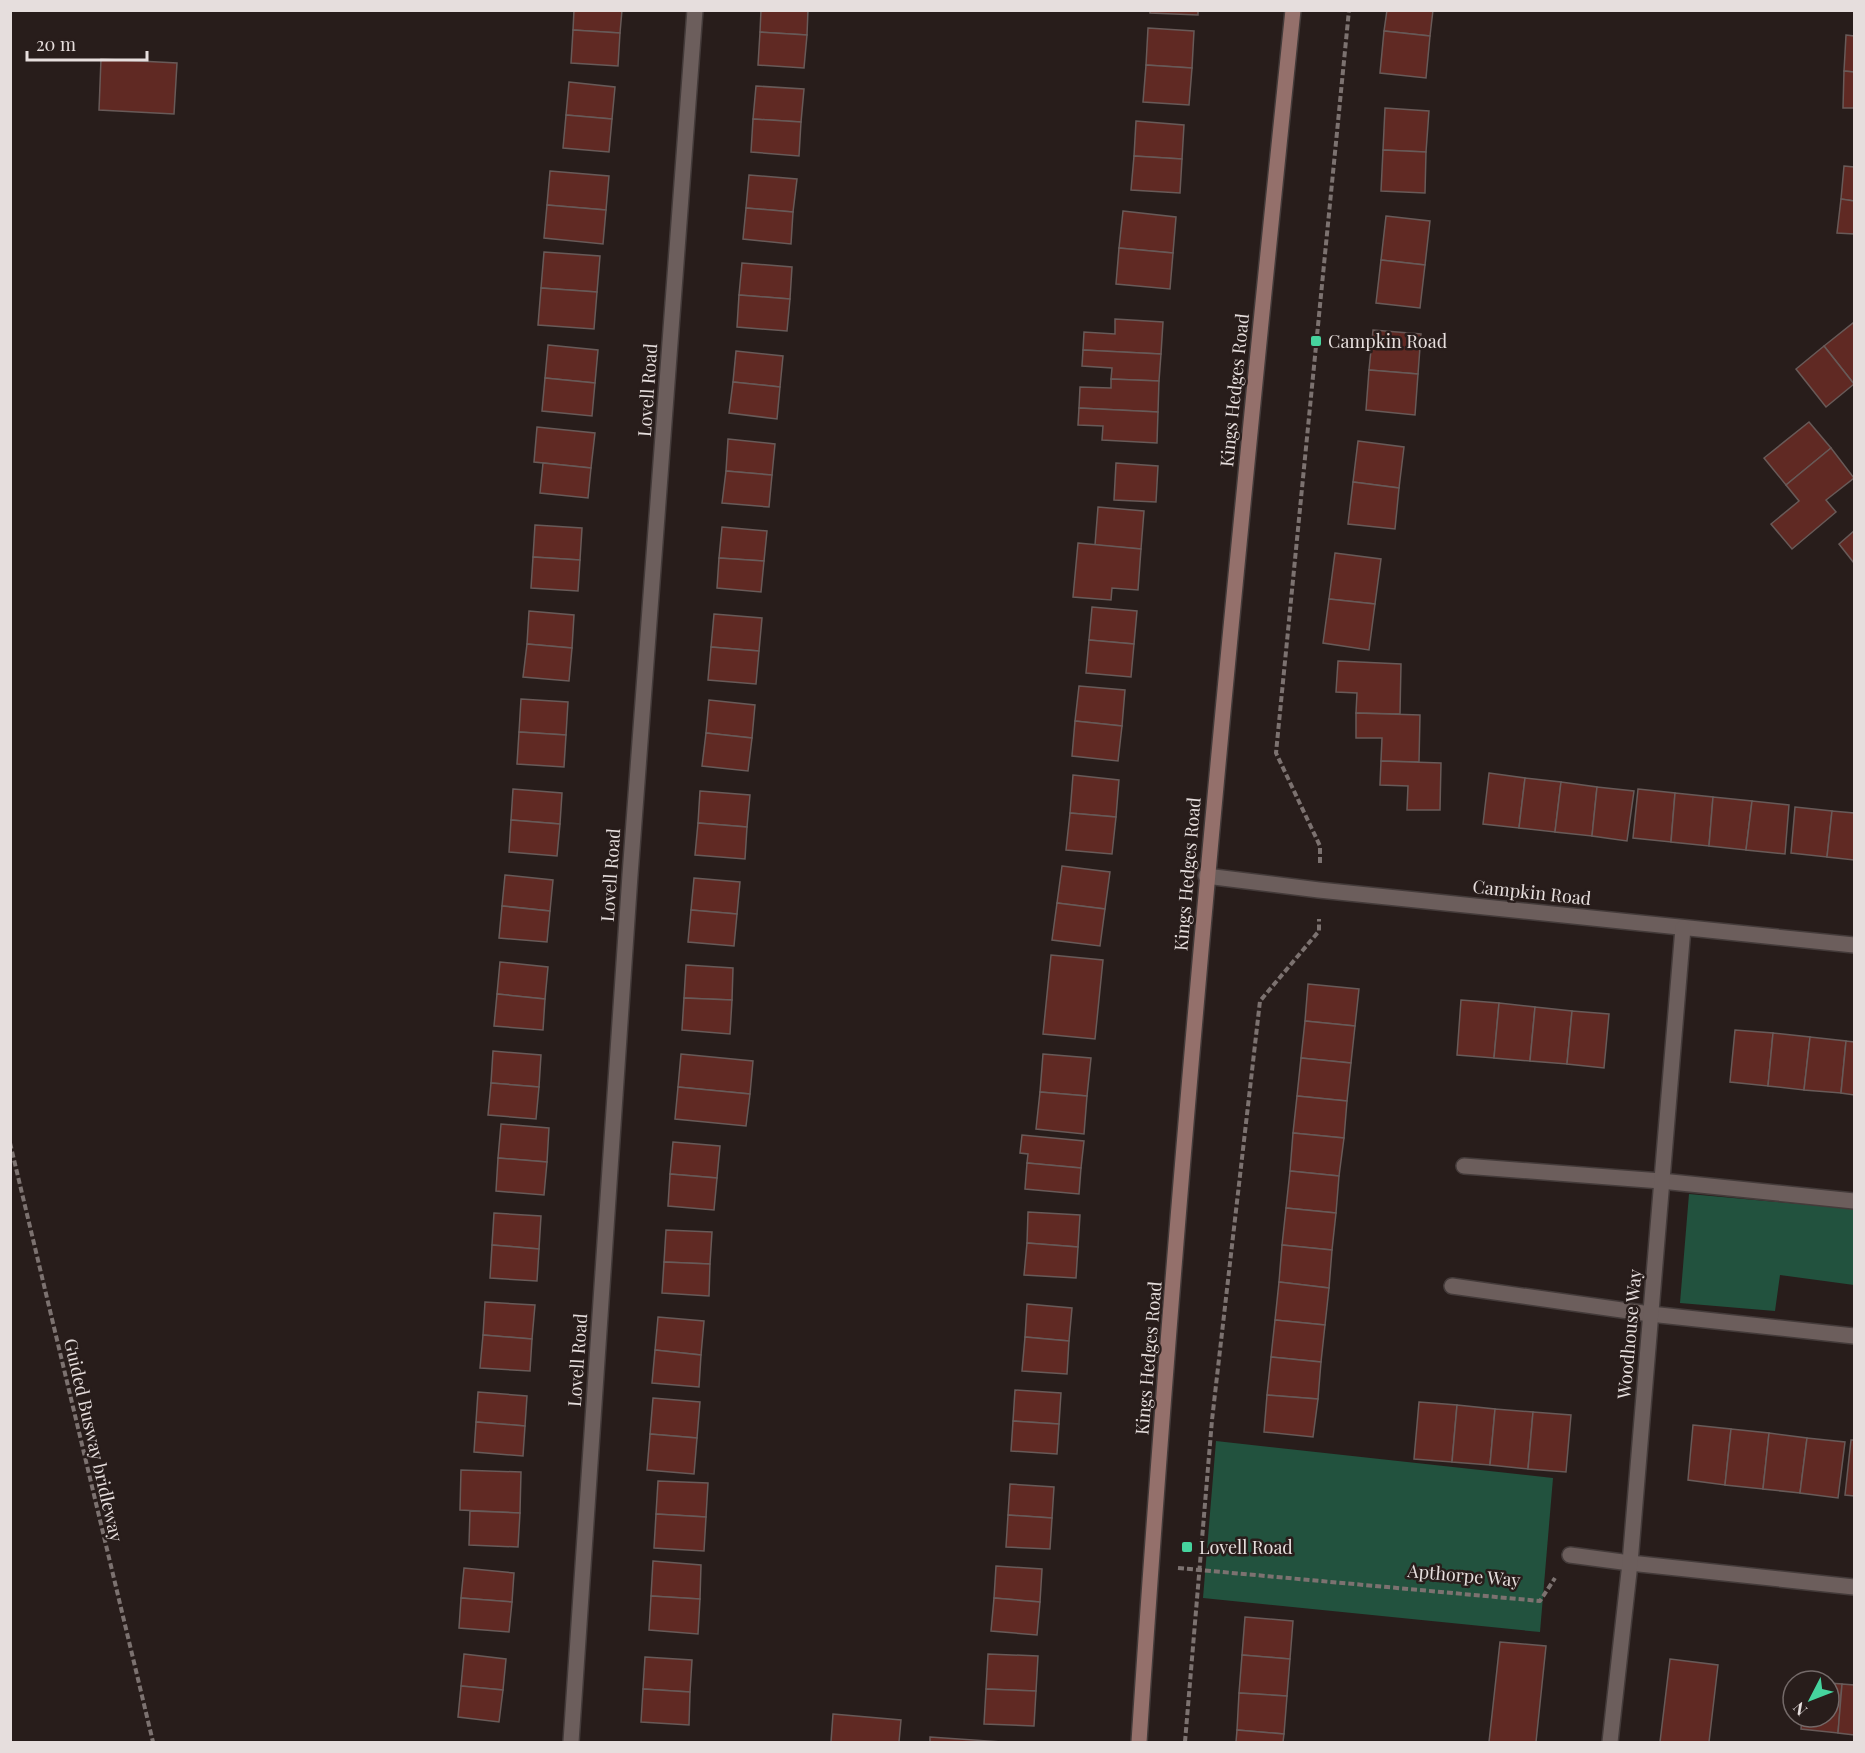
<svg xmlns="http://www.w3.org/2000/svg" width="1865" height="1753" viewBox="0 0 1865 1753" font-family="'Playfair Display',serif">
  <rect width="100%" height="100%" fill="#281d1b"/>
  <g fill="#22523e">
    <path d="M1689,1194L1854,1209V1285L1780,1275L1775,1311L1680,1303Z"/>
    <path d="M1216,1441L1553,1478L1540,1632L1203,1598Z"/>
  </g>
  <g fill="#602923" stroke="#685a58" stroke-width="1.5">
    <path d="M574,10H622L620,33L573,30Z"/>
    <path d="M761,10H808L807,35L760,32Z"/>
    <path d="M1150,10H1198V15L1150,13Z"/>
    <path d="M1387,10H1433L1430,36L1384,31Z"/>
    <path d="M1148,28L1194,31L1192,68L1146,65Z"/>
    <path d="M573,30L620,33L618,66L571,63Z"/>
    <path d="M1384,31L1430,36L1426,78L1380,73Z"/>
    <path d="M760,32L807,35L804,68L758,65Z"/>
    <path d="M1846,35L1854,36V72L1844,71Z"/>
    <path d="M101,59L177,63L174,114L99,110Z"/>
    <path d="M1146,65L1192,68L1189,105L1143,102Z"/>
    <path d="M1844,71L1854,72V108H1843Z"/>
    <path d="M569,82L615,87L612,119L566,115Z"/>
    <path d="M756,86L804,89L801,122L753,119Z"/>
    <path d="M1385,108L1429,111L1426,152L1383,150Z"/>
    <path d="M566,115L612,119L609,152L563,148Z"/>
    <path d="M753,119L801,122L799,156L751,152Z"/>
    <path d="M1136,121L1184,125L1182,159L1134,156Z"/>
    <path d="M1383,150L1426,152L1425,193L1381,191Z"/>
    <path d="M1134,156L1182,159L1180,193L1131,190Z"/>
    <path d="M1844,166L1854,167V201L1841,199Z"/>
    <path d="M550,171L609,176L606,210L547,205Z"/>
    <path d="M749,175L797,179L793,212L746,208Z"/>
    <path d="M1841,199L1854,201V234L1837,233Z"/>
    <path d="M547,205L606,210L603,244L544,238Z"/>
    <path d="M746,208L793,212L791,244L743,239Z"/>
    <path d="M1123,211L1176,217L1173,253L1119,248Z"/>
    <path d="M1386,216L1430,221L1425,265L1381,260Z"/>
    <path d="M1119,248L1173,253L1170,289L1116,284Z"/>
    <path d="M544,252L600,256L597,292L541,288Z"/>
    <path d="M1381,260L1425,265L1420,308L1376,303Z"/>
    <path d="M742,263L792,267L790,299L739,295Z"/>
    <path d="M541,288L597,292L594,329L538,325Z"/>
    <path d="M739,295L790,299L787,331L737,327Z"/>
    <path d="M1115,319L1163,322L1161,354L1083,350L1084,332L1115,334Z"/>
    <path d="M1853,323L1854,325V384L1824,346Z"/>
    <path d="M1373,330L1421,334L1418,374L1369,370Z"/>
    <path d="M548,345L598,350L595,383L545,378Z"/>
    <path d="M1824,346L1854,384L1826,407L1796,369Z"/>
    <path d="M1083,350L1161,354L1159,381L1111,379L1112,368L1082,366Z"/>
    <path d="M736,351L783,356L780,387L733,382Z"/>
    <path d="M1369,370L1418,374L1415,415L1366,410Z"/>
    <path d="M545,378L595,383L592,416L542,411Z"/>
    <path d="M1111,379L1159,381L1158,412L1079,408L1080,387L1111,388Z"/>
    <path d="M733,382L780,387L777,419L729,413Z"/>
    <path d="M1079,408L1158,412L1157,443L1102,440L1103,426L1078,425Z"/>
    <path d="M1809,422L1831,448L1786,485L1764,458Z"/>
    <path d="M537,427L595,433L591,468L534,462Z"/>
    <path d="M728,439L775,444L772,475L726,471Z"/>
    <path d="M1358,441L1404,447L1399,488L1353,482Z"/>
    <path d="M1831,448L1854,478L1826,500L1836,512L1792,549L1771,524L1799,501L1786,485Z"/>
    <path d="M543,463L591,468L588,498L540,493Z"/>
    <path d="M1116,463L1158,466L1156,502L1114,500Z"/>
    <path d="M726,471L772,475L769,507L722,503Z"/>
    <path d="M1353,482L1399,488L1395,529L1348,524Z"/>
    <path d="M1098,507L1144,511L1141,549L1095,545Z"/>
    <path d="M535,525L582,528L580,560L533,557Z"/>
    <path d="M722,527L767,531L764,561L719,558Z"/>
    <path d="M1854,531V563L1839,544Z"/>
    <path d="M1078,543L1141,549L1138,590L1112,588L1111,600L1073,597Z"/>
    <path d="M1335,553L1381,559L1375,604L1329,599Z"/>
    <path d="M533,557L580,560L578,591L531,588Z"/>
    <path d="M719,558L764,561L761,592L717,588Z"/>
    <path d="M1329,599L1375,604L1369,650L1323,643Z"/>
    <path d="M1092,607L1137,611L1134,644L1089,640Z"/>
    <path d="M529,611L574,615L572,648L527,644Z"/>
    <path d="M714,614L762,618L759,651L711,647Z"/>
    <path d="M1089,640L1134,644L1131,677L1086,673Z"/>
    <path d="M527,644L572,648L569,681L523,677Z"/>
    <path d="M711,647L759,651L756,684L708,680Z"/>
    <path d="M1338,661L1401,664L1400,714L1356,713L1357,693L1336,692Z"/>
    <path d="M1079,686L1125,690L1122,726L1075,721Z"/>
    <path d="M521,699L568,702L566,735L519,732Z"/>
    <path d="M709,700L755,705L752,738L706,733Z"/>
    <path d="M1356,713L1420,715L1419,762L1381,761L1382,738H1356Z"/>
    <path d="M1075,721L1122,726L1118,761L1072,756Z"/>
    <path d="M519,732L566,735L564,767L517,764Z"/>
    <path d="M706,733L752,738L748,771L702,766Z"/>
    <path d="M1381,761L1441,763L1440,810H1407L1408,786L1380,785Z"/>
    <path d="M1489,773L1525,778L1519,828L1483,824Z"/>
    <path d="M1073,775L1119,780L1116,817L1070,813Z"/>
    <path d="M1525,778L1561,782L1555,832L1519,828Z"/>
    <path d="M1561,782L1597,787L1592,836L1555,832Z"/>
    <path d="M1597,787L1634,791L1627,841L1592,836Z"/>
    <path d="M513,789L562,793L560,824L511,820Z"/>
    <path d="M1638,789L1675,793L1671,842L1633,838Z"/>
    <path d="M700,791L750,795L747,827L698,823Z"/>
    <path d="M1675,793L1713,797L1709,846L1671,842Z"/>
    <path d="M1713,797L1752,801L1746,850L1709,846Z"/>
    <path d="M1752,801L1789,805L1785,854L1746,850Z"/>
    <path d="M1795,807L1832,811L1827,857L1791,853Z"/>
    <path d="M1832,811L1854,813V860L1827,857Z"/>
    <path d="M1070,813L1116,817L1112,854L1066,850Z"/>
    <path d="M511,820L560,824L557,856L509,852Z"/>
    <path d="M698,823L747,827L745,859L695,855Z"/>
    <path d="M1062,866L1110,872L1105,909L1057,903Z"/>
    <path d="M505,875L553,880L550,911L502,906Z"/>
    <path d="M694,878L740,882L737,914L691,910Z"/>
    <path d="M1057,903L1105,909L1100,946L1052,940Z"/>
    <path d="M502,906L550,911L547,942L499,938Z"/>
    <path d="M691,910L737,914L734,946L688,942Z"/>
    <path d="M1051,955L1103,960L1095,1039L1043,1034Z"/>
    <path d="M500,962L548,967L545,999L497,994Z"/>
    <path d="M686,965L733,968L732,1000L684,998Z"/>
    <path d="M1308,984L1359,989L1355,1026L1305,1021Z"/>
    <path d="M497,994L545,999L543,1030L494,1026Z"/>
    <path d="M684,998L732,1000L730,1034L682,1030Z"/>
    <path d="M1461,1000L1499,1003L1494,1058L1457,1055Z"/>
    <path d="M1499,1003L1535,1007L1530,1061L1494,1058Z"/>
    <path d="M1535,1007L1572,1011L1567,1064L1530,1061Z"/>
    <path d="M1572,1011L1609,1014L1604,1068L1567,1064Z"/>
    <path d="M1305,1021L1355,1026L1351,1063L1301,1058Z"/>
    <path d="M1735,1030L1773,1033L1768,1086L1730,1082Z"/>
    <path d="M1773,1033L1810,1037L1804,1090L1768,1086Z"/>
    <path d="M1810,1037L1846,1041L1841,1093L1804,1090Z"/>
    <path d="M1846,1041L1854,1042V1095L1841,1093Z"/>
    <path d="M493,1051L541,1055L539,1087L491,1083Z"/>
    <path d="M681,1054L753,1061L750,1094L678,1087Z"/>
    <path d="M1043,1054L1091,1058L1087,1096L1040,1092Z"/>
    <path d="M1301,1058L1351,1063L1347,1101L1297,1096Z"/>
    <path d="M491,1083L539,1087L536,1119L488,1115Z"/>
    <path d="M678,1087L750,1094L746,1126L675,1119Z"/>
    <path d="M1040,1092L1087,1096L1084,1134L1036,1129Z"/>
    <path d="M1297,1096L1347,1101L1344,1138L1293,1133Z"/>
    <path d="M501,1124L549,1128L547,1162L498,1158Z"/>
    <path d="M1293,1133L1344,1138L1339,1176L1290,1171Z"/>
    <path d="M1022,1135L1084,1141L1081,1168L1027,1163L1028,1154L1020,1153Z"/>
    <path d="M673,1142L720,1146L717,1178L670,1174Z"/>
    <path d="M498,1158L547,1162L544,1195L496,1191Z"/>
    <path d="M1027,1163L1081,1168L1079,1194L1025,1189Z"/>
    <path d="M1290,1171L1339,1176L1336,1213L1286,1208Z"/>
    <path d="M670,1174L717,1178L714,1210L668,1206Z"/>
    <path d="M1286,1208L1336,1213L1332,1250L1282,1245Z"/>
    <path d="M1028,1212L1080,1215L1078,1247L1027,1243Z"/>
    <path d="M494,1213L541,1216L539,1249L492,1245Z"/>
    <path d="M666,1230L712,1232L710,1264L664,1262Z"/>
    <path d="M1027,1243L1078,1247L1076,1278L1024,1275Z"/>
    <path d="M492,1245L539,1249L537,1281L490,1278Z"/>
    <path d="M1282,1245L1332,1250L1329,1288L1279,1282Z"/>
    <path d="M664,1262L710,1264L709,1296L662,1293Z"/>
    <path d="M1279,1282L1329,1288L1325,1325L1275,1320Z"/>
    <path d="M485,1302L535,1305L532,1339L483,1335Z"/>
    <path d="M1027,1304L1072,1308L1069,1341L1025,1337Z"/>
    <path d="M658,1317L704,1321L701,1355L655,1350Z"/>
    <path d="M1275,1320L1325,1325L1321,1362L1271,1357Z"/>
    <path d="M483,1335L532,1339L530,1371L480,1368Z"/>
    <path d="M1025,1337L1069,1341L1067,1374L1022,1371Z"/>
    <path d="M655,1350L701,1355L699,1387L652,1383Z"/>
    <path d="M1271,1357L1321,1362L1318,1399L1267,1395Z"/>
    <path d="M1015,1390L1061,1393L1059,1424L1013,1421Z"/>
    <path d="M478,1392L527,1396L525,1426L476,1422Z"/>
    <path d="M1267,1395L1318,1399L1313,1437L1264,1432Z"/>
    <path d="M653,1398L700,1402L697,1438L650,1434Z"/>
    <path d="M1419,1402L1457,1405L1452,1462L1414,1459Z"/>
    <path d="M1457,1405L1495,1409L1490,1465L1452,1462Z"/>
    <path d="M1495,1409L1533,1412L1528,1469L1490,1465Z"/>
    <path d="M1533,1412L1571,1415L1566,1472L1528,1469Z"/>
    <path d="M1013,1421L1059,1424L1057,1454L1011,1451Z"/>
    <path d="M476,1422L525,1426L523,1456L474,1452Z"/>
    <path d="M1693,1425L1731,1429L1725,1485L1688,1480Z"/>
    <path d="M1731,1429L1769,1433L1763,1489L1725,1485Z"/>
    <path d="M1769,1433L1807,1438L1800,1493L1763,1489Z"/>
    <path d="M650,1434L697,1438L694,1474L647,1470Z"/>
    <path d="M1807,1438L1845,1442L1838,1498L1800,1493Z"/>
    <path d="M1851,1440H1854V1496L1845,1495Z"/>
    <path d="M461,1470L521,1472L520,1513L460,1510Z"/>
    <path d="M658,1481L708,1483L706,1517L656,1514Z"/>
    <path d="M1010,1484L1054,1487L1052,1518L1008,1515Z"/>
    <path d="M470,1511L520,1513L518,1547L469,1545Z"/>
    <path d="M656,1514L706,1517L704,1551L654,1548Z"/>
    <path d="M1008,1515L1052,1518L1050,1549L1006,1547Z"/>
    <path d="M653,1561L701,1565L700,1599L651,1596Z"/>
    <path d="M996,1566L1042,1569L1040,1602L994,1598Z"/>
    <path d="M464,1568L514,1573L512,1602L461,1598Z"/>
    <path d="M651,1596L700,1599L698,1634L649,1630Z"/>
    <path d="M461,1598L512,1602L509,1632L459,1628Z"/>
    <path d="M994,1598L1040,1602L1037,1635L991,1631Z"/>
    <path d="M1245,1617L1293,1621L1290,1659L1242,1655Z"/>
    <path d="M1500,1642L1546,1646L1536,1742H1489Z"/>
    <path d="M464,1654L506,1659L503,1690L461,1686Z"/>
    <path d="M988,1654L1038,1656L1036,1691L986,1689Z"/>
    <path d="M1242,1655L1290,1659L1287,1696L1239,1693Z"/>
    <path d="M645,1657L692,1660L690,1692L643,1689Z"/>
    <path d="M1670,1659L1718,1665L1709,1742H1660Z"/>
    <path d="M1829,1683L1842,1684L1838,1733L1801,1729L1802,1717H1829Z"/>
    <path d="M1842,1684L1854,1685V1735L1838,1733Z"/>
    <path d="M461,1686L503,1690L499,1722L458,1717Z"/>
    <path d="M643,1689L690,1692L689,1725L641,1722Z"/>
    <path d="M986,1689L1036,1691L1034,1726L984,1724Z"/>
    <path d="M1239,1693L1287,1696L1284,1734L1237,1730Z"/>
    <path d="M833,1714L901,1720L899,1742H831Z"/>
    <path d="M1237,1730L1284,1734L1283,1742H1236Z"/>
    <path d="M930,1737L1002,1742H930Z"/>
  </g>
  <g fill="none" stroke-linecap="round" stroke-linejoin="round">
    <g stroke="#443b3a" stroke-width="18">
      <g id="lane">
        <path d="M1464,1166L1661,1181L1854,1201"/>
        <path d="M1452,1286L1650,1314L1854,1336"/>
      </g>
    </g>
    <g stroke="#443b3a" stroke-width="18">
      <g id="street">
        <path d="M1206,876L1319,890L1854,945"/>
        <path d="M1570,1555L1630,1563L1854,1587"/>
        <path d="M571,1742L630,875L695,10"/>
        <path d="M1610,1742L1630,1563L1683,928"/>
      </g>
    </g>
    <g stroke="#443b3a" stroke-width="18">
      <path id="secondary" d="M1139,1742C1177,1164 1233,587 1293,10"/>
    </g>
    <g stroke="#7c7270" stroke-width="4" stroke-dasharray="6 3" stroke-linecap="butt">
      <path d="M1320,863V846L1276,753L1349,10"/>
      <path d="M10,1143L153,1742"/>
      <path d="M1178,1568L1540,1601L1555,1578"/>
      <path d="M1185,1742L1212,1420L1260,1001L1319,931V919"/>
    </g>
    <use href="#lane" stroke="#6c5e5c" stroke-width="15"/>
    <use href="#street" stroke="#6c5e5c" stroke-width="15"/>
    <use href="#secondary" stroke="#94706b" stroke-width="15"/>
  </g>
  <g fill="#46d49e" stroke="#281d1b" stroke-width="2">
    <rect x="1310" y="335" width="12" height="12" rx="3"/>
    <rect x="1181" y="1541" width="12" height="12" rx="3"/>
  </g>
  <g text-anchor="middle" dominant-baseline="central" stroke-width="5" stroke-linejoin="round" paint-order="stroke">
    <g font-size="18" fill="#e6dedd" stroke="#281d1b" text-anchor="start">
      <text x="1328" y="341">Campkin Road</text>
      <text x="1199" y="1547">Lovell Road</text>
    </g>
    <g font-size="18" fill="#e6dedd" stroke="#281d1b">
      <text transform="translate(647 390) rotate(-86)">Lovell Road</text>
      <text transform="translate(1234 390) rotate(-84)">Kings Hedges Road</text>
      <text transform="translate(1187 874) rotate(-85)">Kings Hedges Road</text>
      <text transform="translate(610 875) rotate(-86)">Lovell Road</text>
      <text transform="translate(1532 892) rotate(6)">Campkin Road</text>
      <text transform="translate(1629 1334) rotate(-85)">Woodhouse Way</text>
      <text transform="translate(1148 1358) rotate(-85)">Kings Hedges Road</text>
      <text transform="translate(577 1360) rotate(-86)">Lovell Road</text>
      <text transform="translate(94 1440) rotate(77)">Guided Busway bridleway</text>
      <text transform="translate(1464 1575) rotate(5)">Apthorpe Way</text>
    </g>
  </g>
  <rect width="1865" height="1753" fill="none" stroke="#e6dedd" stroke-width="24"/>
  <g transform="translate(1811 1699) rotate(228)"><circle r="28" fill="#281d1b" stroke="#746a69" stroke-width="1.5"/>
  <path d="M0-4.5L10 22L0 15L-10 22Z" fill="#46d49e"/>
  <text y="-9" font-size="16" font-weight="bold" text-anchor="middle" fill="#e6dedd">N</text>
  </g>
  <path d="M27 51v9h120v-9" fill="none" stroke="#e6dedd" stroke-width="3"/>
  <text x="36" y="51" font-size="18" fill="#e6dedd" stroke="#281d1b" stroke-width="4.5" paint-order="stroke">20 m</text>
</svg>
